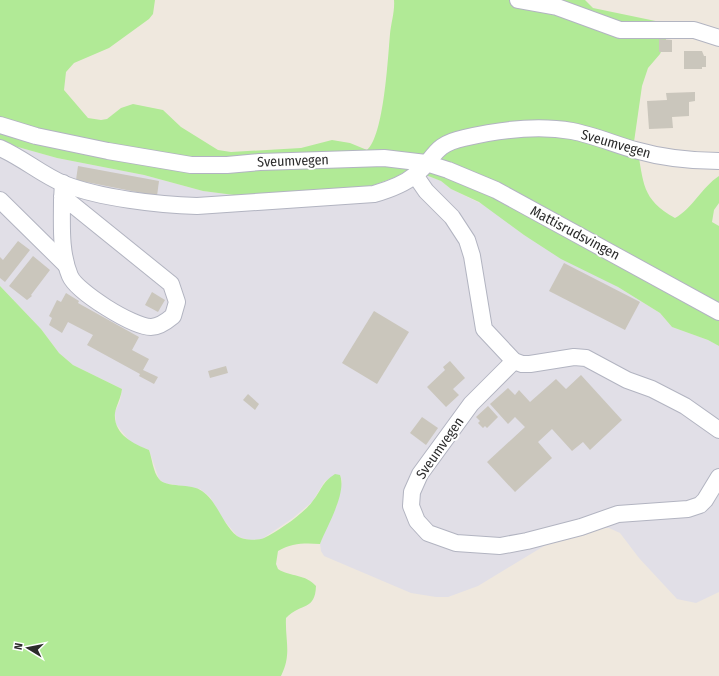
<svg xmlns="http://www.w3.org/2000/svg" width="719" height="676" viewBox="0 0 719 676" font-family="'Fira Sans Condensed',sans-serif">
  <rect width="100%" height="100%" fill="#efe8de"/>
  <path fill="#e1dfe7" d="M0,142L57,158L144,175L203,191L234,195L284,196L396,177L406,171L418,172L441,181L451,189L490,208L524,235L618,287L660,313L672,327L708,340L719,346V592L696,603L677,599L639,558L620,533L609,528H597L549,543L478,586L448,597H436L411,593L324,556L321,551L320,544L326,527L337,505L342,481L340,475L325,481L312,502L293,518L262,539L250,540L238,537L222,518L210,497L200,489L164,483L159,479L149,450L131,443L116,424L115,412L120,401L122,389L73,365L59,353L41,329L0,286Z"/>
  <g fill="#b1ea96">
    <path d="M0,0H155L153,14L149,19L109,48L74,63L66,72L64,90L88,118L101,120L107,119L121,108L133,104L163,110L181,127L218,150L231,152L301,148L332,140L350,143L367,150C384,136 388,57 390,34C391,23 395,11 394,0H585L593,8L670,24L665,43L660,54L648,68L642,86L634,142L637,147C644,183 641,199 675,218C692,209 702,187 719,176V203L714,210L712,222L719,226V346L708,340L672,327L660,313L618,287L561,259L524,235L479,202L451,189L441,181L418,172L406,171L396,177L360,190L284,196L234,195L203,191L144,175L57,158L0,142Z"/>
    <path d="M0,286L41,329L59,353L73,365L122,389C121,398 116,406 115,413C113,434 133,444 149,450C152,458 153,472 159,479C165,488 192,483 202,491C218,502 222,524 237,536C242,540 258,541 264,538C277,532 303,514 312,502C322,490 321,483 335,474L340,475C347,493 327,526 320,544C304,543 292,543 278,551L276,564L278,569C290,577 306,574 316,586C315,611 302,602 286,618C285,641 292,654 281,676H0Z"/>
  </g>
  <g fill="#cac6bc">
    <path d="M659,39L672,40V52H659Z"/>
    <path d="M684,51H702L704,56H706V67H702V69H684Z"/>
    <path d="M695,92V101L689,102V116L672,117L673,128L649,129L647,101L667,100L666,93Z"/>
    <path d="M78,166L159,181L157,196L76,180Z"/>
    <path d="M18,241L30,250L5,282L0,278V257L3,260Z"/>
    <path d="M33,256L50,270L31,295L32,296L27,300L9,286Z"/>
    <path d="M564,263L640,302L625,330L549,291Z"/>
    <path d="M152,292L165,300L158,312L145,305Z"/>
    <path d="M66,293L79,301L78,303L139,337L132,350L149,359L143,370L158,377L154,384L139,376L140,374L87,345L93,335L68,322L62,333L49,325L52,318L49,316L57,300L61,302Z"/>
    <path d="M374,311L409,332L377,384L342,363Z"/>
    <path d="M450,361L465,378L453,389L459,395L446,407L427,387L445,370L443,367Z"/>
    <path d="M226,366L228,373L210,378L208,371Z"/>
    <path d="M581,375L622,420L590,450L583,442L572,451L552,429L538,442L552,458L515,492L487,462L525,427L515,417L508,424L490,404L508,388L515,395L519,390L530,402L556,379L566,389Z"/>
    <path d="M248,394L259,404L255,410L243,400Z"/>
    <path d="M488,406L498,417L487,428L485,426L483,428L478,423L480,421L476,417Z"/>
    <path d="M422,417L438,428L426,445L410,433Z"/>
  </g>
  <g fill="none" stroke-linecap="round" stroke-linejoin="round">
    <g stroke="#b2b4c1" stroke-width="18">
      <g id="minor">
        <path d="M518,0L557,7L620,30H694L719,38"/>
        <path d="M0,125L36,136L108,151L191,165H227L260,162L384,158L426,163L448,170L496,190L719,312"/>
        <path d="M0,148C23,158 42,175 64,184C100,198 158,205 197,206L374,194C388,190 403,185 415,175C436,159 431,145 464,138C498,130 537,125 572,131C593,135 614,144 635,150C663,158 690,161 719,161"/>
        <path d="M415,175L426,191L452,217L467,240L472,256L484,329L514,361L522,364H530L574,357L586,358L627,380L652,389L685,406L719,430"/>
        <path d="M62,196L171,284L177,302L173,316C167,321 159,327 151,327C133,327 77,292 70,276C60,252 62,225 62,200L63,183"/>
        <path d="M0,200L66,265"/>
        <path d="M514,361L471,404L420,474L412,492L411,506L417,521L428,533L456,543L500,546L527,541L581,527L618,514L688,509L700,505L705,500L719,477"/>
      </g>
    </g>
    <use href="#minor" stroke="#fff" stroke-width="16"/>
  </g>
  <g text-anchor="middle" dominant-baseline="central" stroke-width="4" stroke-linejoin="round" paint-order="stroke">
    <g font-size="14" fill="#2c2c2c" stroke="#fff">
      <text transform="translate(616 144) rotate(16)">Sveumvegen</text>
      <text transform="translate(293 161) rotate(-2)">Sveumvegen</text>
      <text transform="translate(575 233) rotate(28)">Mattisrudsvingen</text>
      <text transform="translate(440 448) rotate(-55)">Sveumvegen</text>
    </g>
  </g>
  <g transform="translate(28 648) rotate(280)" stroke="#ffffff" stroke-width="3" paint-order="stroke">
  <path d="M0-3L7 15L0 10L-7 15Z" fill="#2c2c2c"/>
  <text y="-6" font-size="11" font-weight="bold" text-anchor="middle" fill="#2c2c2c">N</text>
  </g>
</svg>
